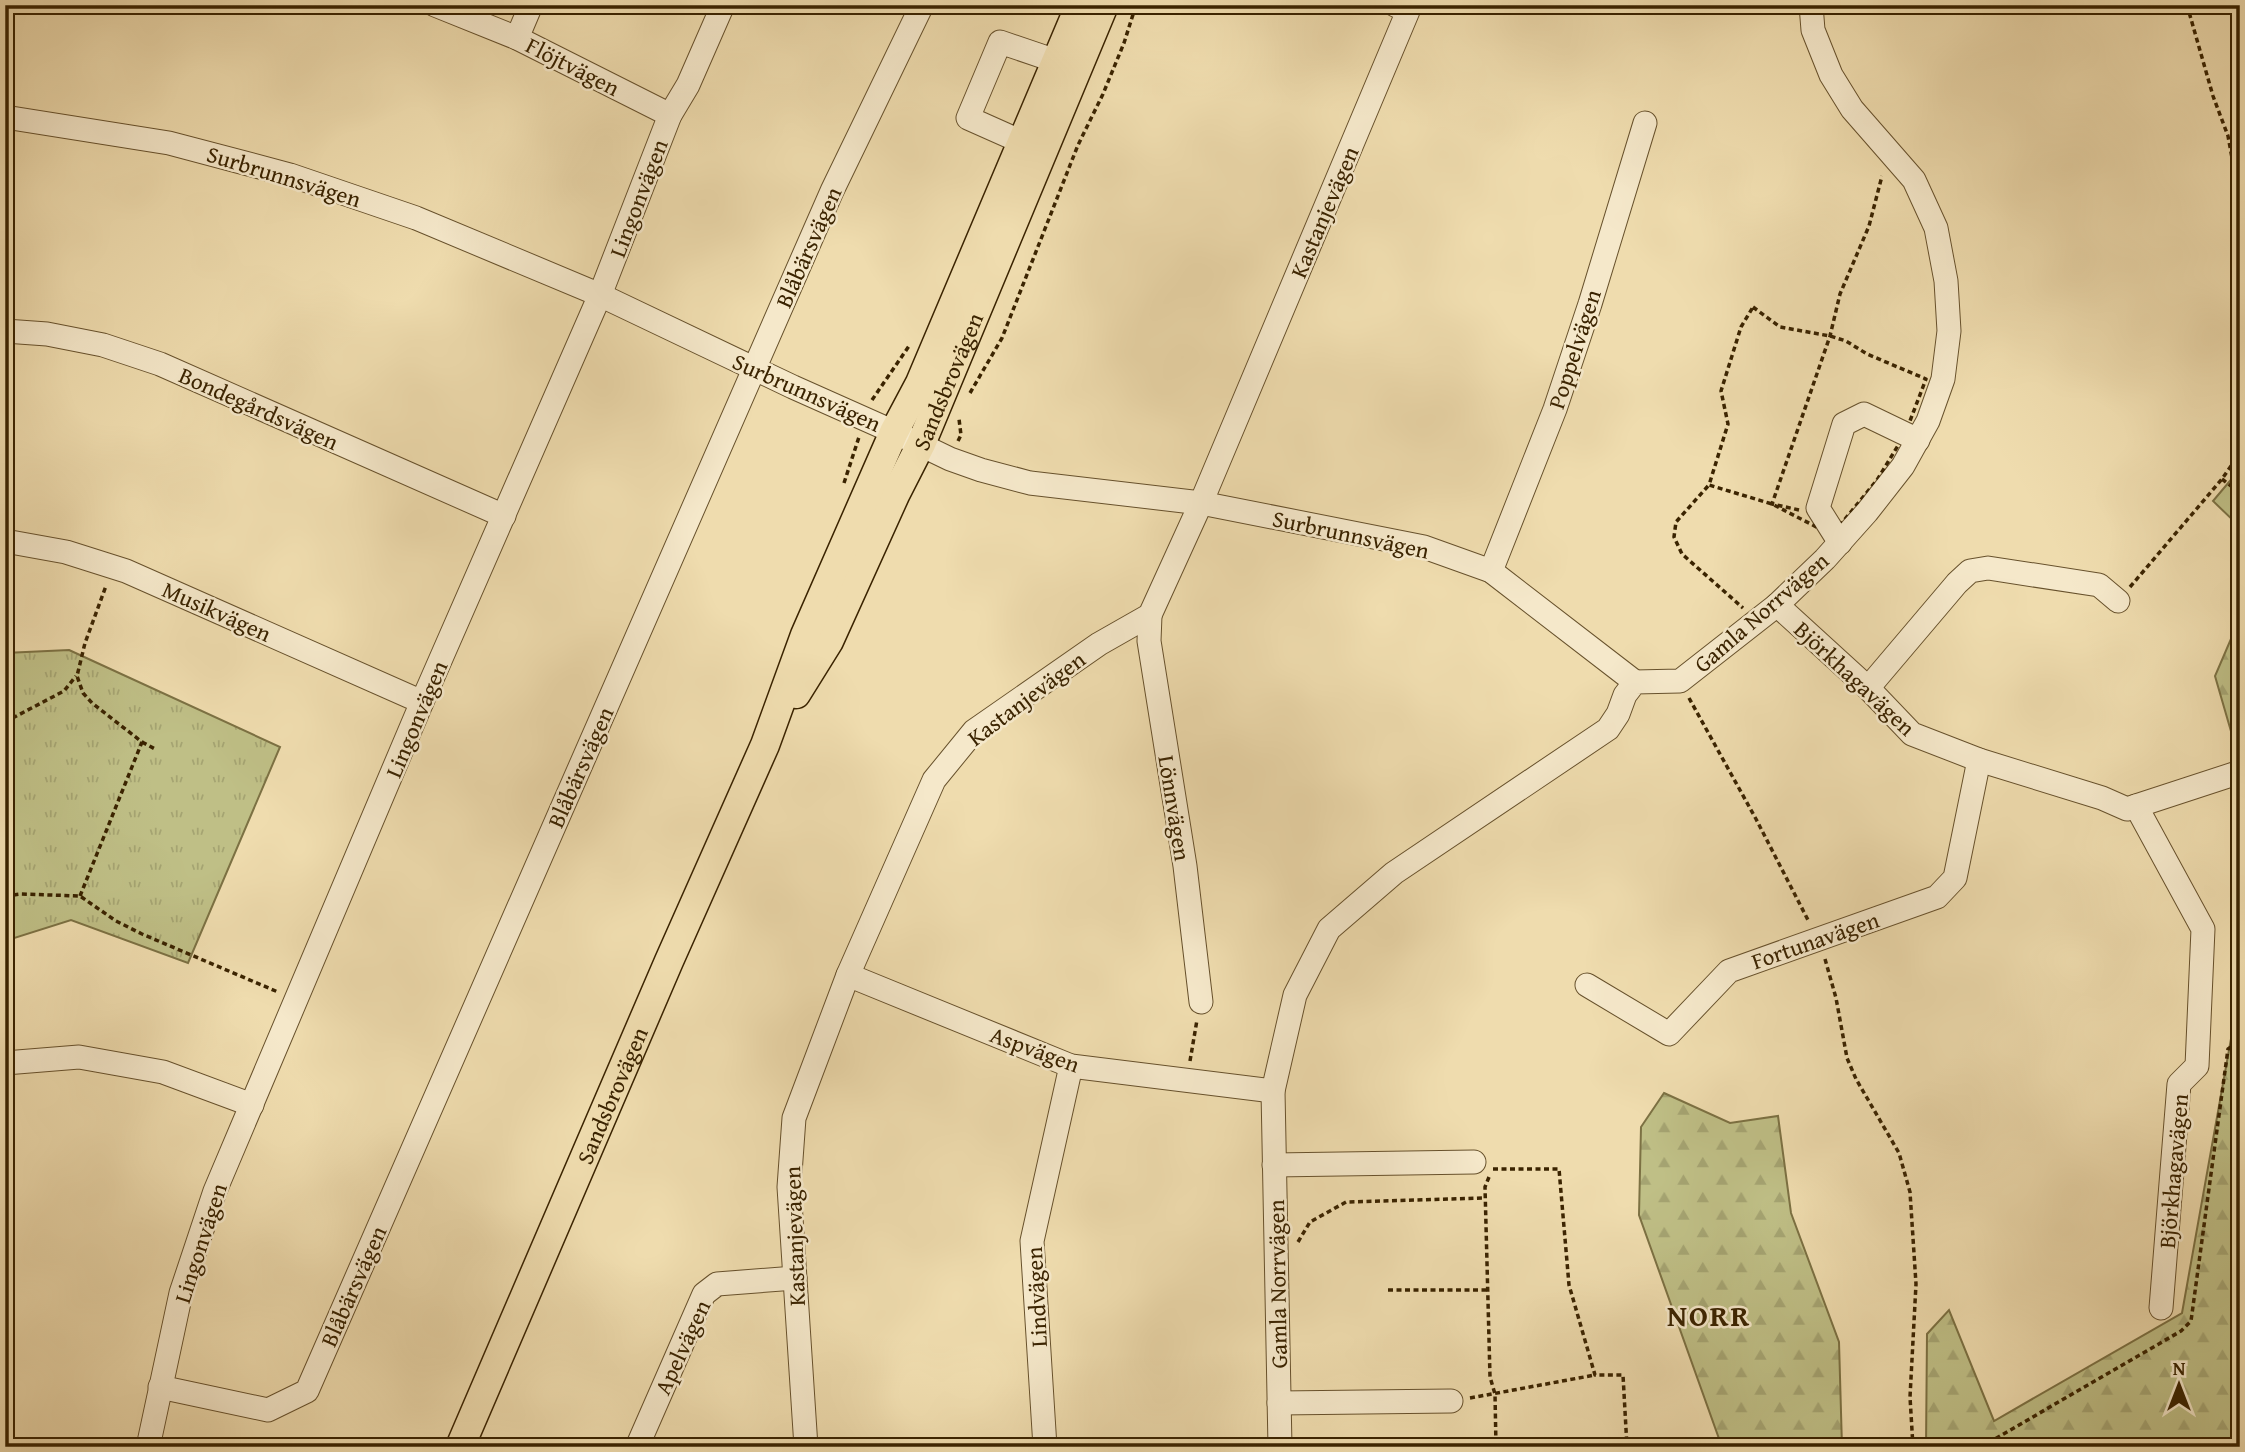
<svg xmlns="http://www.w3.org/2000/svg" width="2245" height="1452" viewBox="0 0 2245 1452" font-family="'Gentium Book Plus',serif">
  <defs>
    <pattern id="grass-tufts" width="24" height="20" patternUnits="userSpaceOnUse" patternTransform="scale(1.75)"><rect width="24" height="20" fill="#bfbf86"/><path d="M3 7l-1-3M5 7V3M7 7l1-3M15 17l-1-3M17 17v-4M19 17l1-3" fill="none" stroke="#a5a472"/></pattern>
    <pattern id="forest-firs" width="22" height="20" patternUnits="userSpaceOnUse" patternTransform="scale(1.75)"><rect width="22" height="20" fill="#bfbf86"/><path d="M5 1l3.5 6h-7zM16 11l3.5 6h-7z" fill="#a5a472"/></pattern>
  </defs>
  <rect width="100%" height="100%" fill="#efdcae"/>
  <filter id="stains"><feTurbulence type="fractalNoise" baseFrequency=".00286" numOctaves="4"/><feColorMatrix values="0 0 0 0 .2 0 0 0 0 .09 0 0 0 0 .02 0 0 0 .5 -.17"/></filter>
  <radialGradient id="worn" r=".72"><stop offset=".6" stop-color="#630" stop-opacity="0"/><stop offset="1" stop-color="#630" stop-opacity=".3"/></radialGradient>
  <path fill="url(#grass-tufts)" stroke="#7c7143" stroke-width="2" d="M69,650L280,747L188,963L71,920L5,941V653Z"/>
  <g fill="url(#forest-firs)" stroke="#7c7143" stroke-width="2">
    <path d="M2240,469V527L2213,501Z"/>
    <path d="M2240,618V751L2237,752L2215,676Z"/>
    <path d="M2240,1020V1447H1926L1927,1334L1949,1310L1994,1421L2182,1313L2234,1022Z"/>
    <path d="M1664,1093L1730,1123L1778,1116L1791,1213L1839,1342L1842,1447H1722L1639,1215L1641,1127Z"/>
  </g>
  <g fill="none" stroke-linecap="round" stroke-linejoin="round">
    <g stroke="#67512c" stroke-width="25">
      <g id="minor">
        <path d="M435,5L517,38L670,115"/>
        <path d="M517,38L531,5"/>
        <path d="M5,117L169,143L290,175L416,218L600,295L793,387L894,432L950,459L981,470L1030,483L1201,503L1424,547L1491,571L1635,682"/>
        <path d="M1022,142L968,118L1000,42L1056,61"/>
        <path d="M5,331L47,334L103,345L160,364L504,516"/>
        <path d="M5,541L66,552L126,571L422,702"/>
        <path d="M1840,543L1818,508L1844,424L1864,414L1918,440"/>
        <path d="M1491,571L1555,409L1590,304L1645,123"/>
        <path d="M1777,605L1868,688L1912,734L1979,760L2102,798L2127,809L2240,772"/>
        <path d="M1150,615L1149,641L1185,866L1201,1002"/>
        <path d="M1868,688L1957,583L1970,571L1988,568L2099,585L2118,601"/>
        <path d="M2136,806L2203,929L2197,1066L2179,1084L2161,1308"/>
        <path d="M848,975L1071,1066L1273,1091"/>
        <path d="M1587,985L1669,1034L1729,971L1937,897L1955,878L1979,760"/>
        <path d="M5,1063L79,1057L163,1072L252,1105"/>
        <path d="M1274,1165L1474,1162"/>
        <path d="M160,1387L268,1410L307,1391L832,191L922,5"/>
        <path d="M1279,1403L1451,1401"/>
        <path d="M148,1447L181,1293L215,1191L422,702L600,295L670,115L688,85L723,5"/>
        <path d="M637,1447L704,1294L717,1284L795,1278"/>
        <path d="M806,1447L789,1187L794,1118L848,975L934,780L974,731L1099,644L1150,615L1201,503L1408,11L1395,5"/>
        <path d="M1045,1447L1032,1241L1071,1066"/>
        <path d="M1280,1447L1273,1091L1295,995L1329,929L1394,873L1608,729L1618,714L1625,695L1635,682L1680,681L1777,605L1825,559L1867,512L1903,466L1928,421L1943,379L1949,331L1946,281L1936,228L1914,180L1852,109L1831,75L1813,30L1811,5"/>
      </g>
    </g>
    <g stroke="#3a2300" stroke-width="31">
      <g id="major">
        <path id="s1" d="M796,694L829,641L895,495L921,444L1104,5"/>
        <path id="s2" d="M460,1447L669,961L765,745L805,635L894,432L920,383L1080,5"/>
      </g>
    </g>
    <g stroke="#3a2300" stroke-width="3.5" stroke-dasharray="5 3.5" stroke-linecap="butt">
      <path d="M2187,5L2213,96L2228,136L2240,202"/>
      <path d="M1753,307L1780,327L1830,336L1846,341L1867,354L1926,379L1905,434L1877,480L1832,535L1772,504L1709,485L1728,424L1721,391L1741,327Z"/>
      <path d="M970,393L1002,338L1078,145L1103,94L1124,43L1136,5"/>
      <path d="M872,400L909,346"/>
      <path d="M958,441L961,435L959,419"/>
      <path d="M2222,479L2240,493"/>
      <path d="M844,483L859,437"/>
      <path d="M1708,486L1676,522L1674,537L1682,554L1743,608"/>
      <path d="M1799,510L1772,504L1830,336L1840,294L1869,226L1882,176"/>
      <path d="M2130,587L2222,479L2240,453"/>
      <path d="M1689,698L1756,819L1808,920"/>
      <path d="M5,722L64,691L76,676"/>
      <path d="M142,742L155,749"/>
      <path d="M5,896L21,894L80,896L116,921L142,934L278,992"/>
      <path d="M80,896L142,742L92,703L83,693L77,676L85,643L106,586"/>
      <path d="M1825,959L1836,998L1847,1058L1856,1079L1899,1153L1910,1192L1916,1284L1910,1397L1913,1447"/>
      <path d="M1190,1061L1197,1020"/>
      <path d="M1493,1169H1559L1569,1285L1595,1375H1623L1627,1447"/>
      <path d="M1489,1177L1485,1187L1490,1377L1495,1394L1496,1447"/>
      <path d="M1298,1242L1310,1222L1346,1202L1485,1198"/>
      <path d="M1388,1290H1488"/>
      <path d="M1470,1398L1595,1375"/>
      <path d="M1981,1447L2181,1331L2191,1321L2228,1049L2240,1041"/>
    </g>
    <use href="#minor" stroke="#f5e8ca" stroke-width="23"/>
    <use href="#major" stroke="#efdcae" stroke-width="28"/>
  </g>
  <g text-anchor="middle" dominant-baseline="central" stroke-width="5" stroke-linejoin="round" paint-order="stroke">
    <g font-size="23" fill="#3a2300" stroke="#f5e8ca">
      <text transform="translate(573 66) rotate(27)">Flöjtvägen</text>
      <text transform="translate(284 176) rotate(17)">Surbrunnsvägen</text>
      <text transform="translate(638 198) rotate(-69)">Lingonvägen</text>
      <text transform="translate(1324 212) rotate(-67)">Kastanjevägen</text>
      <text transform="translate(808 247) rotate(-66)">Blåbärsvägen</text>
      <text transform="translate(1574 349) rotate(-72)">Poppelvägen</text>
      <text stroke="none"><textPath href="#s1" startOffset="348">Sandsbrovägen</textPath></text>
      <text transform="translate(807 392) rotate(24)">Surbrunnsvägen</text>
      <text transform="translate(259 408) rotate(24)">Bondegårdsvägen</text>
      <text transform="translate(1351 534) rotate(12)">Surbrunnsvägen</text>
      <text transform="translate(217 611) rotate(24)">Musikvägen</text>
      <text transform="translate(1761 612) rotate(-41)">Gamla Norrvägen</text>
      <text transform="translate(1855 678) rotate(43)">Björkhagavägen</text>
      <text transform="translate(1026 698) rotate(-37)">Kastanjevägen</text>
      <text transform="translate(416 719) rotate(-67)">Lingonvägen</text>
      <text transform="translate(580 767) rotate(-66)">Blåbärsvägen</text>
      <text transform="translate(1175 808) rotate(81)">Lönnvägen</text>
      <text transform="translate(1815 940) rotate(-19)">Fortunavägen</text>
      <text transform="translate(1035 1049) rotate(20)">Aspvägen</text>
      <text stroke="none"><textPath href="#s2" startOffset="383">Sandsbrovägen</textPath></text>
      <text transform="translate(2173 1171) rotate(-85)">Björkhagavägen</text>
      <text transform="translate(794 1236) rotate(-92)">Kastanjevägen</text>
      <text transform="translate(200 1243) rotate(-72)">Lingonvägen</text>
      <text transform="translate(1277 1284) rotate(-91)">Gamla Norrvägen</text>
      <text transform="translate(353 1286) rotate(-66)">Blåbärsvägen</text>
      <text transform="translate(1036 1297) rotate(-93)">Lindvägen</text>
      <text transform="translate(682 1347) rotate(-65)">Apelvägen</text>
    </g>
    <g font-size="30" font-weight="bold" letter-spacing="2" fill="#3a2300" stroke="#f5e8ca">
      <text x="1709" y="1315">NORR</text>
    </g>
  </g>
  <rect width="2245" height="1452" fill="none" stroke="#efdcae" stroke-width="28"/>
  <rect x="7" y="7" width="2231" height="1438" fill="none" stroke="#3a2300" stroke-width="3.5"/>
  <rect x="14" y="14" width="2217" height="1424" fill="none" stroke="#3a2300" stroke-width="2"/>
  <g transform="translate(2179 1385)" stroke="#f5e8ca" stroke-width="5" paint-order="stroke">
  <path d="M0-5L12 26L0 18L-12 26Z" fill="#3a2300"/>
  <text y="-10" font-size="19" font-weight="bold" text-anchor="middle" fill="#3a2300">N</text>
  </g>
  <rect width="100%" height="100%" filter="url(#stains)"/>
  <rect width="100%" height="100%" fill="url(#worn)"/>
</svg>
